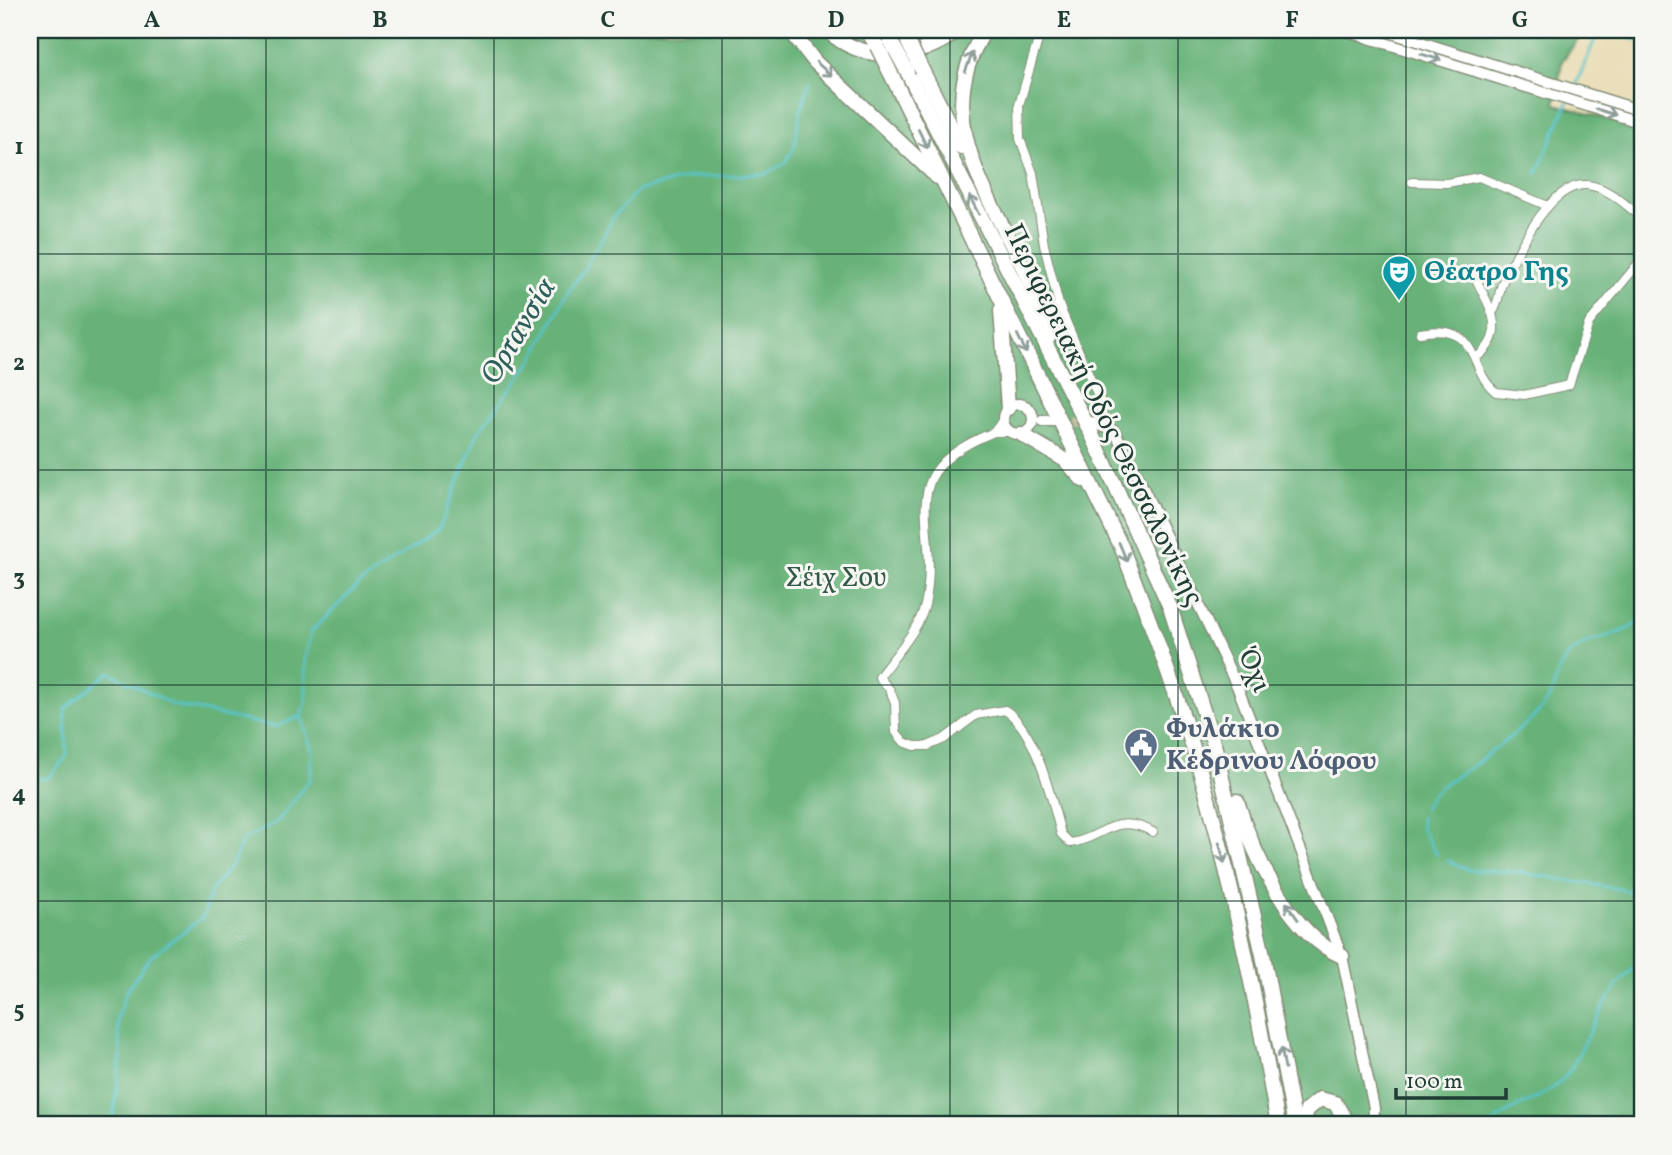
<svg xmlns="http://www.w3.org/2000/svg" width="1672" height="1155" viewBox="0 0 1672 1155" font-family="Vollkorn,serif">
  <rect width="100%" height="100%" fill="#f6f6f2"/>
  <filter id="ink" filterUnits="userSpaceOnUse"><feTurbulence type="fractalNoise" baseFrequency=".0143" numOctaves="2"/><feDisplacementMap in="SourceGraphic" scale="14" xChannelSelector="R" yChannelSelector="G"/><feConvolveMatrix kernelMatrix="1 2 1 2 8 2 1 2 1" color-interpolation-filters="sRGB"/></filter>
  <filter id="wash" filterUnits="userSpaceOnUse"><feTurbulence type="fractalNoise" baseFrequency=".00686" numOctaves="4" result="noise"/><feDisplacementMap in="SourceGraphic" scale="28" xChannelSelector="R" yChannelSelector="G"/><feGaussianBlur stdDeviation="1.57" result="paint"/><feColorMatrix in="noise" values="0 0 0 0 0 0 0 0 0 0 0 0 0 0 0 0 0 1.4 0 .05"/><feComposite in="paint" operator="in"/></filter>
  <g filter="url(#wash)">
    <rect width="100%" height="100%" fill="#eadfba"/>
    <path fill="#68b279" stroke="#447856" stroke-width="2" d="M30,30H1585L1562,61L1555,104L1642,129V1125H30Z"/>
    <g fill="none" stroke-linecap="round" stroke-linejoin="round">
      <g stroke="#59c6d0" stroke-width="2.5">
        <path d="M1575,87L1596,37L1615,34L1636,40"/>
        <path d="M1537,173L1568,102"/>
        <path d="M30,778L48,779L67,756L65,709L109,672L173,705L276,727L301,716L306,703L305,659L311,632L358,585L439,529L478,432L533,359L567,293L584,269L615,215L637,191L690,177L765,174L786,163L795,144L800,111L810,83"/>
        <path d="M1424,808C1435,785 1451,780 1471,767C1493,751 1518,732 1538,713C1558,694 1553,672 1567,657C1586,635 1623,639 1642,619"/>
        <path d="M1421,817V828L1436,854"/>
        <path d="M1448,861L1469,870L1518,872L1642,893"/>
        <path d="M112,1125L121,1056L117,1020L127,990L151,956L203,917L211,891L234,861L243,840L278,821L310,779L312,751L301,716"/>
        <path d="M1492,1125C1514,1101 1549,1101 1570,1070C1587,1043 1612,974 1642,965"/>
      </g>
    </g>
  </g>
  <g filter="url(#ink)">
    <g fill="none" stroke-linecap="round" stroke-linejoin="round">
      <path stroke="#c1bf9f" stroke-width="10" stroke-dasharray="10 5" stroke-linecap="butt" d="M1055,421L1091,422"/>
      <g stroke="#848e77" stroke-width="10">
        <g id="street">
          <path d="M1041,30L1019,105L1020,139L1033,173L1044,245L1059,305L1101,403L1104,425"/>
          <path d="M1621,30L1642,38"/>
          <path d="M1412,182L1447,183L1479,177L1548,206"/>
          <path d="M1494,310C1499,301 1499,289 1504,279C1518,251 1550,182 1587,185C1608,187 1626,205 1642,218"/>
          <path d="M1043,316L1059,305"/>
          <path d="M1420,333C1482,321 1467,370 1496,392L1524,395L1569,385L1589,323L1642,259"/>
          <path d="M1477,357C1513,330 1483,299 1472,270L1510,269"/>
          <path d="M1003,420L994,432H1010"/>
          <path d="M994,432C886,475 943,521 925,605C919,630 894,656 879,677L890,690L895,703L896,732L904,742L915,746H928L944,739L976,715L1005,710C1036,729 1052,800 1061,834L1070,843C1103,839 1113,811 1153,832"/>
        </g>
      </g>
      <g stroke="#848e77" stroke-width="13">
        <g id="secondary">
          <path d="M1343,30L1642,123"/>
          <path d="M1382,30L1642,111"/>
          <circle cx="1018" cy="419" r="15"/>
          <path d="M1042,421H1055"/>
          <path d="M1091,422L1114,431L1124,448L1237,686L1342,956L1374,1108L1373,1125"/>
        </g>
      </g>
      <g stroke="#848e77" stroke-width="17">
        <g id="highway">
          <path d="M790,30L815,62L937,177"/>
          <path d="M827,30C863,64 921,61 958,30"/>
          <path d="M867,30L877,46"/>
          <path d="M902,30L908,42"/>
          <path d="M985,30C914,139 1028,232 1048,338"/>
          <path d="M922,70L961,147"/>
          <path d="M907,71L1092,435L1170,607L1215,748L1263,955L1295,1125"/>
          <path d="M893,78L1121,546C1152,626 1182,706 1205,788C1236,899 1258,1012 1278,1125"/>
          <path d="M1001,310L1008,408"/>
          <path d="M1021,434L1065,460L1083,480"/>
          <path d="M1237,801C1252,852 1290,935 1342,956"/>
          <path d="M1303,1125L1307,1110L1320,1099L1335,1103L1349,1125"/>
        </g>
      </g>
      <use href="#street" stroke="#fff" stroke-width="8"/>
      <use href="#secondary" stroke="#fff" stroke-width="10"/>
      <use href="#highway" stroke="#fff" stroke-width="14"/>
      <g stroke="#848e77" stroke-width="17" stroke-linecap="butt">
        <g id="highway-bridge">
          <path d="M890,40L907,71"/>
          <path d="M908,42L922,70"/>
          <path d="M877,46L893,78"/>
        </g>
      </g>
      <use href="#highway-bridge" stroke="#fff" stroke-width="14"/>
    </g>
    <defs><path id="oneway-shaft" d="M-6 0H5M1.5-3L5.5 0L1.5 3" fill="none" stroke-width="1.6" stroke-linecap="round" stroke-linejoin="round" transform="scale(1.75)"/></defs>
    <g stroke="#8f9e9a">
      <use href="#oneway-shaft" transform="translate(1431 57) rotate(17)"/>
      <use href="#oneway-shaft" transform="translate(969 62) rotate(-69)"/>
      <use href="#oneway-shaft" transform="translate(824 69) rotate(42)"/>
      <use href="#oneway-shaft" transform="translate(1606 112) rotate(17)"/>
      <use href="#oneway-shaft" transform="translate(923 139) rotate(64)"/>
      <use href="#oneway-shaft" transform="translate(974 205) rotate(-117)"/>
      <use href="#oneway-shaft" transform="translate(1022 344) rotate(64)"/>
      <use href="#oneway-shaft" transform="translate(1123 552) rotate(67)"/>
      <use href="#oneway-shaft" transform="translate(1222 853) rotate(75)"/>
      <use href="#oneway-shaft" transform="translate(1292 911) rotate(-125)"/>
      <use href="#oneway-shaft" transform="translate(1283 1058) rotate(-101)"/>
    </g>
  </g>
  <path fill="none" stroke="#1f3d34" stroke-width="2" stroke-opacity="0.55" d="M266,30V1125M494,30V1125M722,30V1125M950,30V1125M1178,30V1125M1406,30V1125M30,254H1642M30,470H1642M30,685H1642M30,901H1642"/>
  <defs>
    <g id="theatre-pin" transform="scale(1.75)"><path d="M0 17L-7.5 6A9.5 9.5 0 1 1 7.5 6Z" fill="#0f9aa8" stroke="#f6f6f2"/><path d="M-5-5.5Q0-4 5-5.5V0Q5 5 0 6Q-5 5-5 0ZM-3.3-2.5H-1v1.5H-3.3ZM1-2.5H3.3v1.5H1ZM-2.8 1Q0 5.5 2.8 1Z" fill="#fff"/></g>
    <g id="civic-pin" transform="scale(1.75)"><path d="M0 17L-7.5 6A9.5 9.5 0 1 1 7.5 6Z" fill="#5c6f8a" stroke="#f6f6f2"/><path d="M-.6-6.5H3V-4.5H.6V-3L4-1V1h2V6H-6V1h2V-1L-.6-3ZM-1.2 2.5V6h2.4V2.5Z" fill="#fff"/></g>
  </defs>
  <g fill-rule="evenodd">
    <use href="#theatre-pin" x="1399" y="272"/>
    <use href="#civic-pin" x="1141" y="745"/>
  </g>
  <g text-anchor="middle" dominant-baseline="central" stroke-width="6" stroke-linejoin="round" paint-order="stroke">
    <g font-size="28" font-weight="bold" fill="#0d838f" stroke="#f6f6f2" text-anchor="start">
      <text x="1424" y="272">Θέατρο Γης</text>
    </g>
    <g font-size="28" fill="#1f3d34" stroke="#f6f6f2">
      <text transform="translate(1103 415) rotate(64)">Περιφερειακή Οδός Θεσσαλονίκης</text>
      <text transform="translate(1254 671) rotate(67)">Όχι</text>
    </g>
    <g font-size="28" fill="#335a46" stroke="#f6f6f2">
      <text x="836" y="578">Σέιχ Σου</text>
    </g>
    <g font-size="28" font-weight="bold" fill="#4e5e75" stroke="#f6f6f2" text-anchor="start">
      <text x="1166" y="729">Φυλάκιο<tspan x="1166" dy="32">Κέδρινου Λόφου</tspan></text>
    </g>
    <g font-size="30" font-style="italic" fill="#2e5f5b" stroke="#f6f6f2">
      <text transform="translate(519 332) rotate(-59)">Ορτανσία</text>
    </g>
  </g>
  <rect width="1672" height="1155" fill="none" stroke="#f6f6f2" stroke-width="77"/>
  <path d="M1396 1088v10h110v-10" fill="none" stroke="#1f3d34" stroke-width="3.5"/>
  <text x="1406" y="1088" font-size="21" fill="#1f3d34" stroke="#f6f6f2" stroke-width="5" paint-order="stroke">100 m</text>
  <rect x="38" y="38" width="1596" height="1078" fill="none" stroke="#1f3d34" stroke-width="2.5"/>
  <g font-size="23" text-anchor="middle" font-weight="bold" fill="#1f3d34">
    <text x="152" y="27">A</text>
    <text x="380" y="27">B</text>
    <text x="608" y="27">C</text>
    <text x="836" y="27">D</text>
    <text x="1064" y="27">E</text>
    <text x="1292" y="27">F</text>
    <text x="1520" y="27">G</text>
    <text x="19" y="154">1</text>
    <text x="19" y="370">2</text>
    <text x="19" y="585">3</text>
    <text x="19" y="801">4</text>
    <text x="19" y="1017">5</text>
  </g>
</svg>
